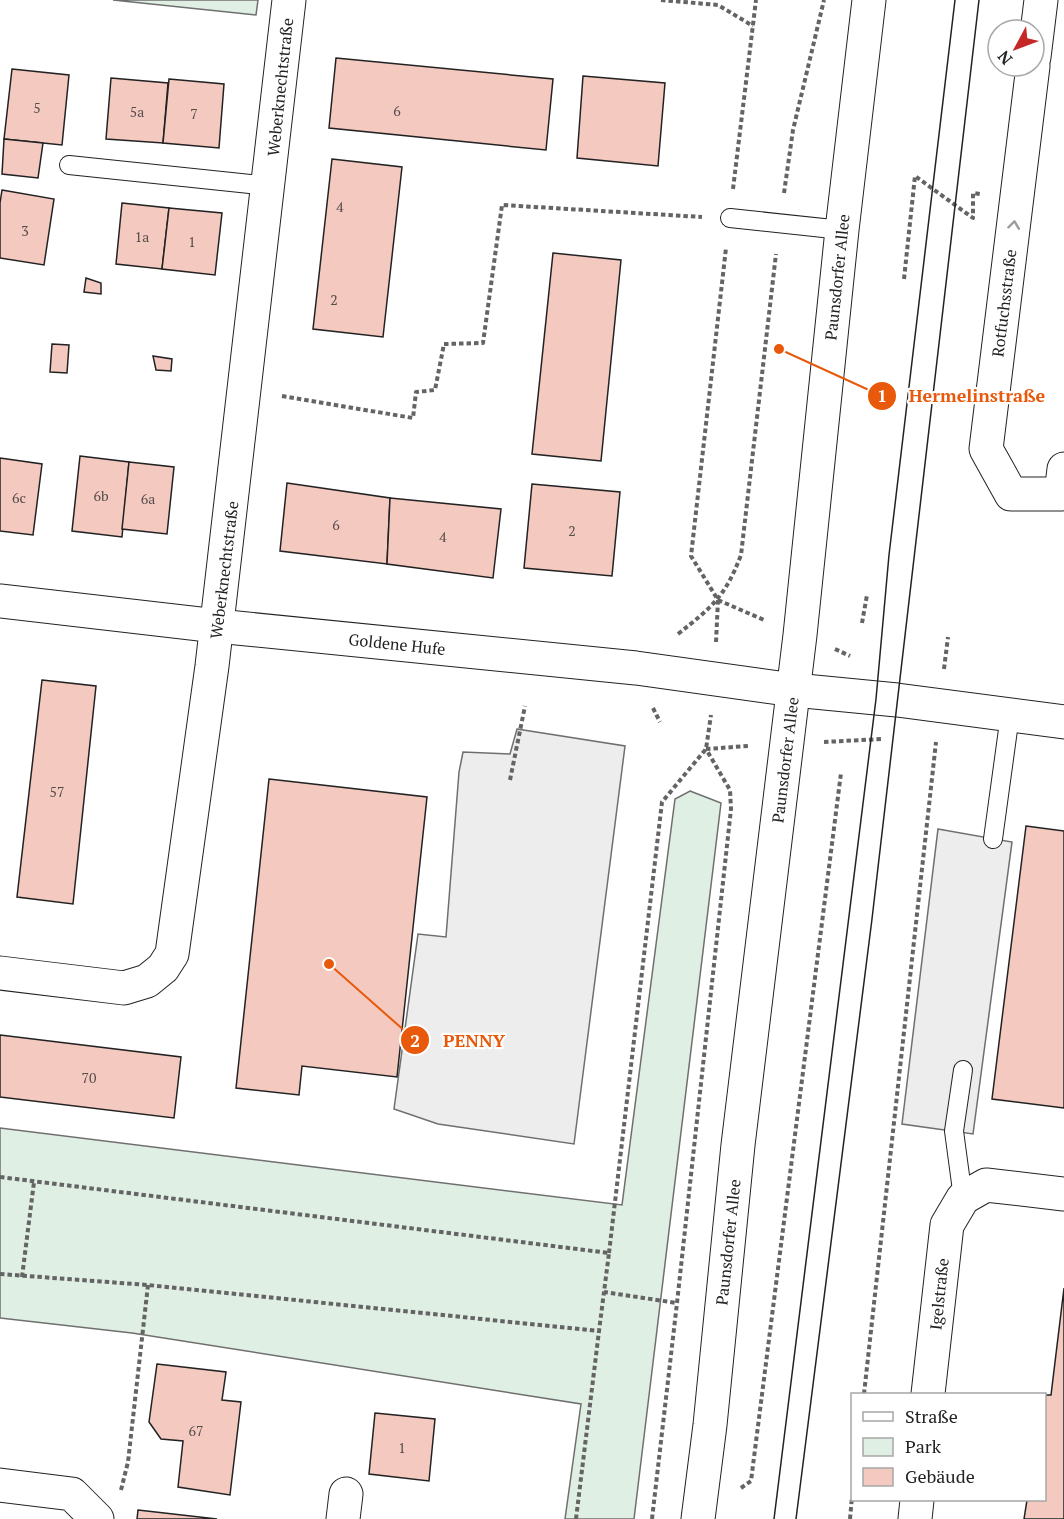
<svg xmlns="http://www.w3.org/2000/svg" width="1064" height="1519" viewBox="0 0 1064 1519" font-family="'PT Serif',serif">
  <rect width="100%" height="100%" fill="#fff"/>
  <g fill="#e0efe3" stroke="#6f6f6f" stroke-width="1.5">
    <path d="M113,0H258L256,15Z"/>
    <path d="M690,791L721,803L634,1519H565L581,1404L132,1333L0,1318V1128L622,1205L675,799Z"/>
  </g>
  <g fill="#ededed" stroke="#6f6f6f" stroke-width="1.5">
    <path d="M517,729L625,746L574,1144L438,1124L394,1109L418,934L446,937L459,772L463,752L510,754Z"/>
    <path d="M938,829L1012,842L973,1134L902,1124Z"/>
  </g>
  <g fill="#f3c9c0" stroke="#222" stroke-width="1.5">
    <path d="M336,58L553,79L546,150L329,128Z"/>
    <path d="M12,69L69,75L62,145L4,139Z"/>
    <path d="M583,76L665,83L658,166L577,158Z"/>
    <path d="M111,78L168,83L163,143L106,139Z"/>
    <path d="M169,79L224,84L219,148L163,143Z"/>
    <path d="M4,139L43,143L38,178L2,174Z"/>
    <path d="M332,159L402,167L383,337L313,329Z"/>
    <path d="M2,190L54,199L44,265L0,258V203Z"/>
    <path d="M122,203L169,208L162,269L116,264Z"/>
    <path d="M169,208L222,213L215,275L162,269Z"/>
    <path d="M553,253L621,260L601,461L532,454Z"/>
    <path d="M86,278L101,283V294L84,292Z"/>
    <path d="M52,344L69,345L67,373L50,372Z"/>
    <path d="M153,356L172,359L171,371L156,370Z"/>
    <path d="M80,456L129,462L122,537L72,531Z"/>
    <path d="M0,458L42,464L33,535L0,531Z"/>
    <path d="M129,462L174,467L167,534L122,529Z"/>
    <path d="M287,483L390,498L387,564L280,551Z"/>
    <path d="M532,484L620,492L612,576L524,568Z"/>
    <path d="M390,498L501,509L493,578L387,564Z"/>
    <path d="M42,680L96,686L73,904L17,897Z"/>
    <path d="M269,779L427,797L397,1077L302,1066L299,1095L236,1088Z"/>
    <path d="M1026,826L1064,831V1108L992,1099Z"/>
    <path d="M0,1035L181,1057L174,1118L0,1097Z"/>
    <path d="M1064,1288V1519H1024L1027,1500H1044V1395H1051Z"/>
    <path d="M157,1364L226,1372L222,1400L241,1402L230,1495L178,1487L183,1441L161,1439L149,1422Z"/>
    <path d="M375,1413L435,1419L429,1481L369,1474Z"/>
    <path d="M138,1510L217,1519H137Z"/>
  </g>
  <g fill="none" stroke-linecap="round" stroke-linejoin="round">
    <g stroke="#222" stroke-width="20">
      <g id="service">
        <path d="M69,165L269,186"/>
        <path d="M730,218L842,230"/>
        <path d="M993,839L1010,715"/>
        <path d="M963,1198L954,1131L963,1070"/>
      </g>
    </g>
    <g stroke="#222" stroke-width="35">
      <g id="minor">
        <path d="M1034,57L1041,0"/>
        <path d="M1033,66L986,449L1011,494H1061L1064,469"/>
        <path d="M0,601L217,626L636,668L794,690L897,700L1064,722"/>
        <path d="M0,973L124,988L147,981L163,968L172,954L212,666L289,0"/>
        <path d="M928,1394L947,1225L963,1198L986,1185L1064,1194"/>
        <path d="M0,1485L72,1494L97,1519"/>
        <path d="M343,1519L346,1494"/>
        <path d="M915,1519L917,1500"/>
      </g>
    </g>
    <g stroke="#222" stroke-width="35">
      <path id="secondary" d="M698,1519L710,1425L738,1145L800,635L842,230L869,0"/>
    </g>
    <g stroke="#646464" stroke-width="4" stroke-dasharray="4.5 3" stroke-linecap="butt">
      <path d="M661,0L718,5L753,26"/>
      <path d="M733,189L756,0"/>
      <path d="M784,193L793,130L824,0"/>
      <path d="M904,279L915,176L973,218V193L980,194"/>
      <path d="M282,396L413,418L416,392L435,390L444,344L483,343L502,205L702,217"/>
      <path d="M718,600L764,620"/>
      <path d="M862,623L867,595"/>
      <path d="M678,634C712,607 725,597 741,555L776,254"/>
      <path d="M716,642L718,600L691,556L726,248"/>
      <path d="M835,649L850,656"/>
      <path d="M944,669L948,637"/>
      <path d="M653,708L660,722"/>
      <path d="M824,742L882,739"/>
      <path d="M706,749L748,746"/>
      <path d="M510,780L525,706"/>
      <path d="M0,1177L609,1253L604,1292L677,1303"/>
      <path d="M609,1253L662,802L706,749L711,715"/>
      <path d="M0,1274L148,1285L599,1331L604,1292"/>
      <path d="M22,1277L34,1182"/>
      <path d="M864,1394L936,742"/>
      <path d="M741,1488L751,1481L841,773"/>
      <path d="M121,1490L128,1462L148,1285"/>
      <path d="M576,1519L599,1331"/>
      <path d="M652,1519L677,1303L731,809L730,790L706,749"/>
      <path d="M850,1519L852,1497"/>
    </g>
    <use href="#service" stroke="#fff" stroke-width="18"/>
    <use href="#minor" stroke="#fff" stroke-width="33"/>
    <use href="#secondary" stroke="#fff" stroke-width="33"/>
    <g stroke="#222" stroke-width="1.5">
      <path d="M774,1519L876,699L889,555L955,0"/>
      <path d="M796,1519L872,919L979,0"/>
    </g>
  </g>
  <defs><path id="oneway-chevron" d="M-2-3.5L2.5 0L-2 3.5" fill="none" stroke-width="1.6" stroke-linecap="round" stroke-linejoin="round" transform="scale(1.5)"/></defs>
  <use stroke="#9c9c9c" href="#oneway-chevron" transform="translate(1014 225) rotate(-83)"/>
  <g text-anchor="middle" dominant-baseline="central" stroke-width="4.5" stroke-linejoin="round" paint-order="stroke">
    <g font-size="14" fill="#564c4a">
      <text x="37" y="107">5</text>
      <text x="397" y="110">6</text>
      <text x="137" y="111">5a</text>
      <text x="194" y="113">7</text>
      <text x="340" y="206">4</text>
      <text x="25" y="230">3</text>
      <text x="142" y="236">1a</text>
      <text x="192" y="241">1</text>
      <text x="334" y="299">2</text>
      <text x="101" y="495">6b</text>
      <text x="19" y="497">6c</text>
      <text x="148" y="498">6a</text>
      <text x="336" y="524">6</text>
      <text x="572" y="530">2</text>
      <text x="443" y="536">4</text>
      <text x="57" y="791">57</text>
      <text x="89" y="1077">70</text>
      <text x="196" y="1430">67</text>
      <text x="402" y="1447">1</text>
    </g>
    <g font-size="16" fill="#222" stroke="#fff">
      <text transform="translate(280 87) rotate(-84)">Weberknechtstraße</text>
      <text transform="translate(837 277) rotate(-84)">Paunsdorfer Allee</text>
      <text transform="translate(1004 303) rotate(-83)">Rotfuchsstraße</text>
      <text transform="translate(224 570) rotate(-83)">Weberknechtstraße</text>
      <text transform="translate(397 644) rotate(6)">Goldene Hufe</text>
      <text transform="translate(785 760) rotate(-83)">Paunsdorfer Allee</text>
      <text transform="translate(728 1242) rotate(-84)">Paunsdorfer Allee</text>
      <text transform="translate(939 1294) rotate(-84)">Igelstraße</text>
    </g>
  </g>
  <path fill="none" stroke="#e8590c" stroke-width="2" d="M779 349L882 396M329 964L415 1040"/>
  <g fill="#e8590c" stroke="#fff" stroke-width="2">
    <circle cx="779" cy="349" r="6"/>
    <circle cx="329" cy="964" r="6"/>
    <circle cx="882" cy="396" r="15"/>
    <circle cx="415" cy="1040" r="15"/>
  </g>
  <g font-size="18" text-anchor="middle" font-weight="bold" fill="#fff">
    <text x="882" y="402">1</text>
    <text x="415" y="1047">2</text>
  </g>
  <g font-size="18" text-anchor="middle" font-weight="bold" fill="#e8590c" stroke="#fff" stroke-width="4.5" stroke-linejoin="round" paint-order="stroke">
    <text x="977" y="402">Hermelinstraße</text>
    <text x="474" y="1047">PENNY</text>
  </g>
  <rect x="851" y="1393" width="195" height="108" fill="#ffffff" stroke="#a7a7a7" stroke-width="1.5"/>
  <rect x="863" y="1412" width="30" height="9" fill="#ffffff" stroke="#a7a7a7" stroke-width="1.5"/>
  <text x="905" y="1423" font-size="18" fill="#222222">Straße</text>
  <rect x="863" y="1438" width="30" height="18" fill="#e0efe3" stroke="#a7a7a7" stroke-width="1.5"/>
  <text x="905" y="1453" font-size="18" fill="#222222">Park</text>
  <rect x="863" y="1468" width="30" height="18" fill="#f3c9c0" stroke="#a7a7a7" stroke-width="1.5"/>
  <text x="905" y="1483" font-size="18" fill="#222222">Gebäude</text>
  <g transform="translate(1016 48) rotate(229)"><circle r="28" fill="#ffffff" stroke="#a7a7a7" stroke-width="1.5"/>
  <path d="M0-4.5L10 22L0 15L-10 22Z" fill="#c62828"/>
  <text y="-9" font-size="16" font-weight="bold" text-anchor="middle" fill="#222222">N</text>
  </g>
</svg>
